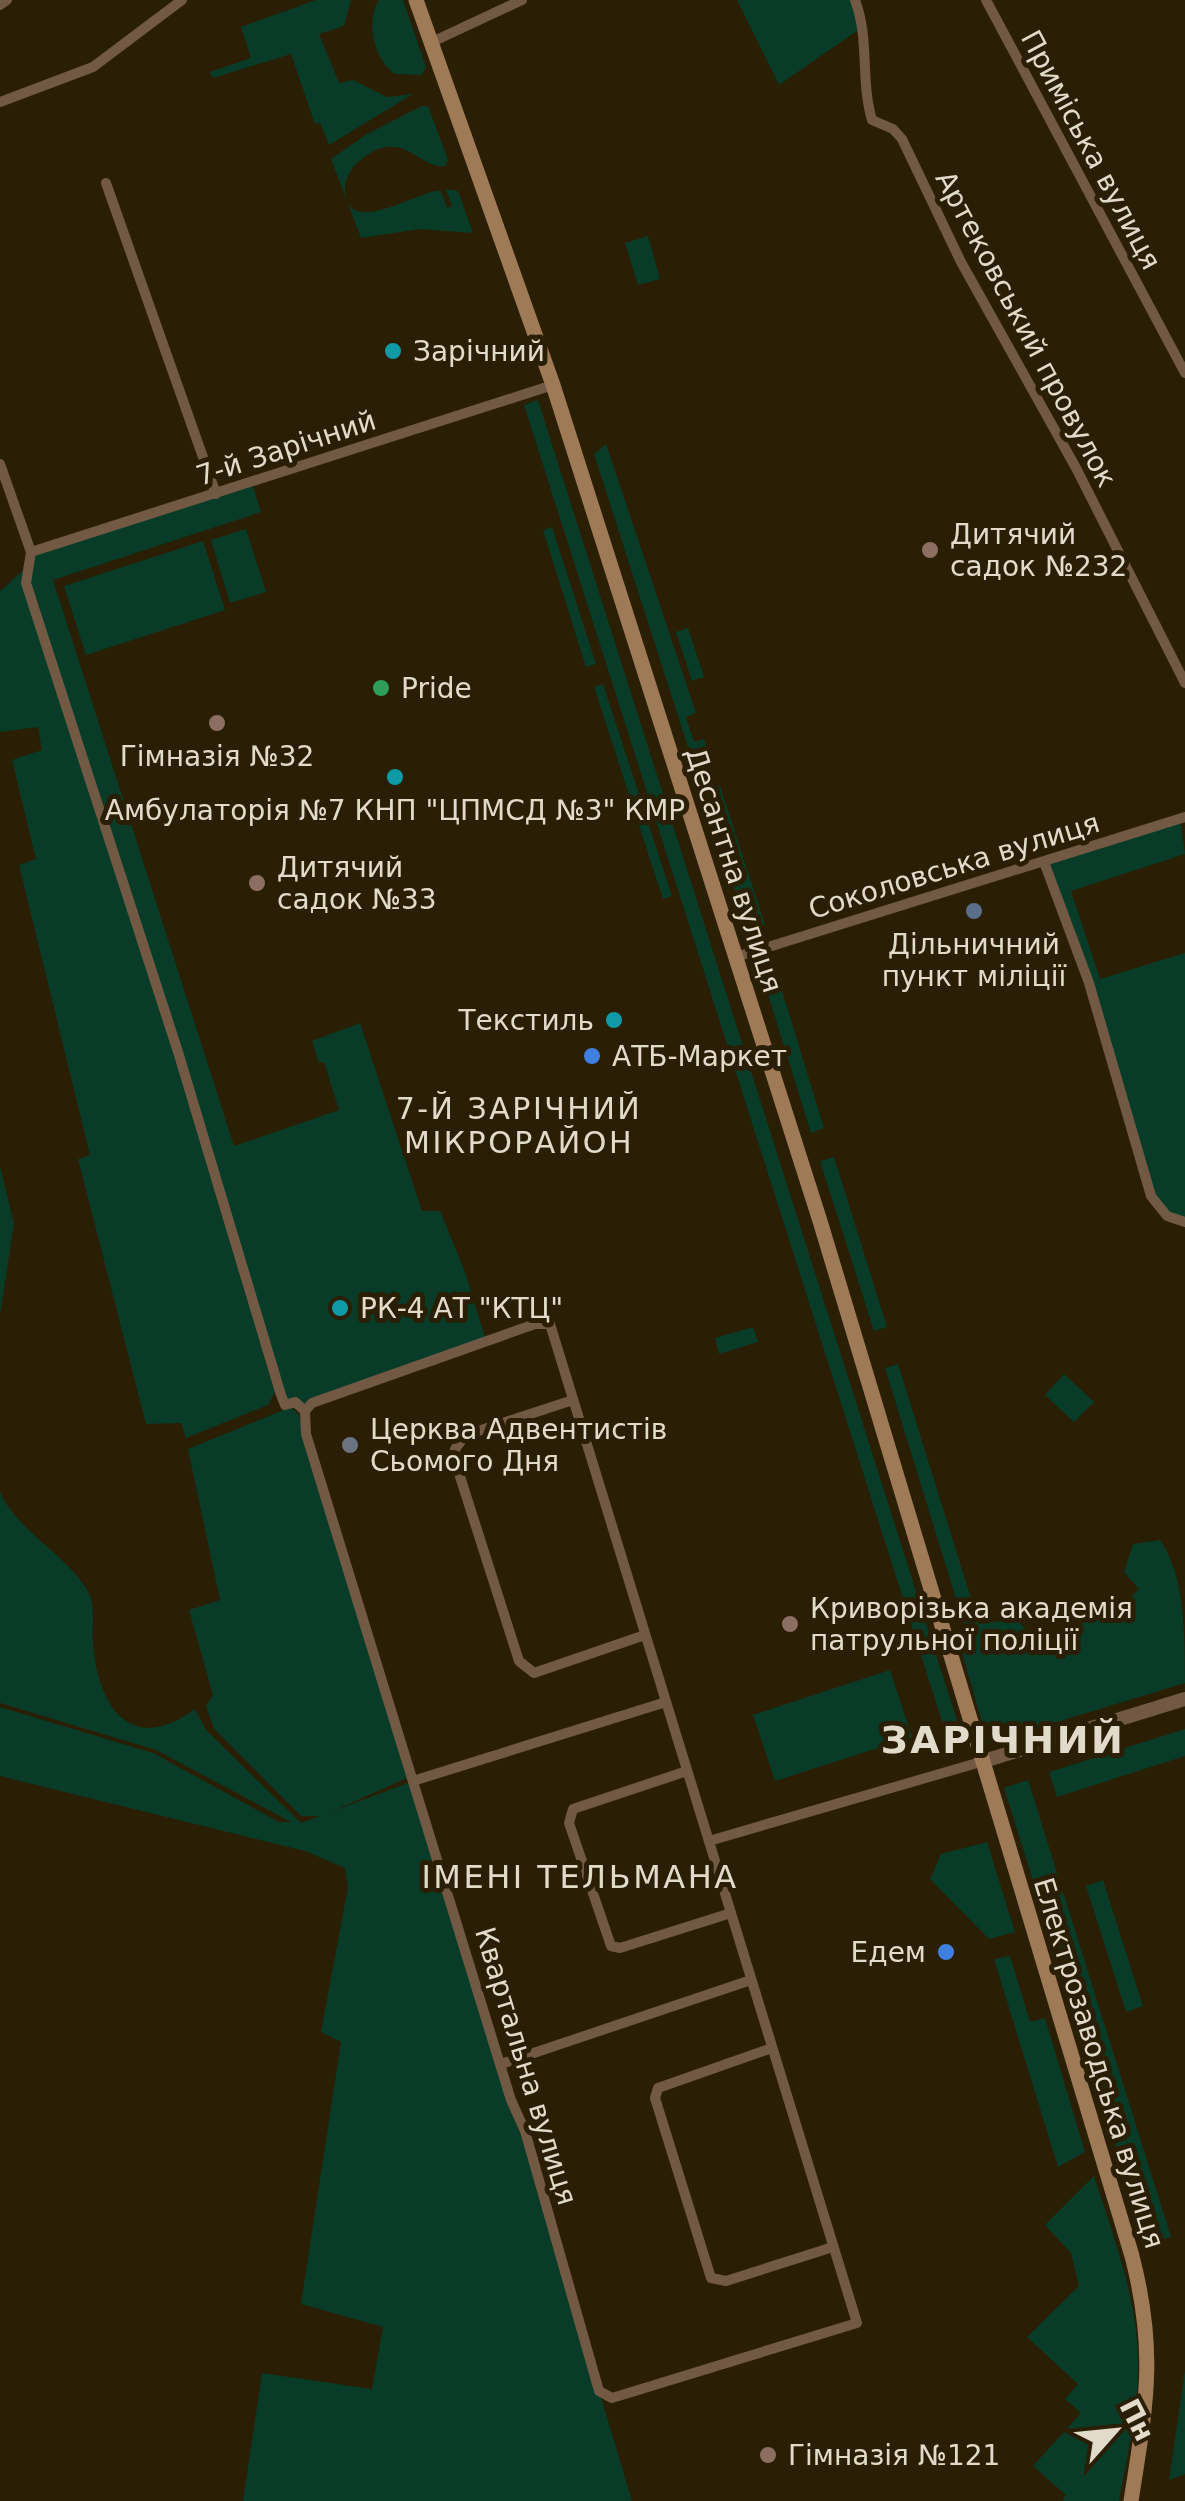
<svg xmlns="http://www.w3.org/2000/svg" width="1185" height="2501" viewBox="0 0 1185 2501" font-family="'DejaVu Sans',sans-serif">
  <rect width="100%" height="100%" fill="#2a1e04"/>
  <g fill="#093c28">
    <path d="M316,0H351L344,26L319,34L339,83L353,80L387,97L413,94L329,145L320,123L315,124L291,54L213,78L210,72L251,58L241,27Z"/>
    <path d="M379,0H403L426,67L422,75L395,74C374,61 365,20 379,0Z"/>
    <path d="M737,0H855L864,26L779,85Z"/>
    <path d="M422,106H428L448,160L445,166C420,171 400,121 355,165C350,171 346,178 345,186C343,244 422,187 441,191L447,208L452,206L446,189L458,191L473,233L420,229L361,238L331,159L367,134Z"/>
    <path d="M648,236L660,279L638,285L625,243Z"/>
    <path d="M538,400L961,1733L947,1737L524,405Z"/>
    <path d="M606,444L696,713L686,717L694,742L704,739L712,764L695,769L594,454Z"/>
    <path d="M252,483L261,512L53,580L234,1146L339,1110L324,1062L319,1063L312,1041L360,1023L422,1211H440L465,1272L487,1344L328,1396L305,1411L295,1402L285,1405L172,1048L275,1392L268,1405L186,1438L181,1423L146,1424L78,1159L90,1155L19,865L36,859L12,760L42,750L38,727L0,732V591L26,568L31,552Z"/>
    <path d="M552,527L596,664L586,667L543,530Z"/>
    <path d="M246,529L266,592L230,603L211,540Z"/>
    <path d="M203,541L225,610L86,655L64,586Z"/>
    <path d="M688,628L704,677L692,681L676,632Z"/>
    <path d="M603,684L672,896L663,899L594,687Z"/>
    <path d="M720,786L765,925L748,930L703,792Z"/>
    <path d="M1180,818L1185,854L1071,891L1100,979L1185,953V1222L1167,1216L1151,1196L1089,983L1044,862Z"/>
    <path d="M772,958L824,1128L811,1133L758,962Z"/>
    <path d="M834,1157L887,1327L874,1331L820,1161Z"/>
    <path d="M0,1166L14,1224L0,1315Z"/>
    <path d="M753,1327L758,1342L719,1354L715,1338Z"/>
    <path d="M898,1364L979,1624L1016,1619L1051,1655L1095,1610L1106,1622L1139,1589L1124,1572L1133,1544L1160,1540C1185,1575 1185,1635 1185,1683L988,1743L956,1632L965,1628L885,1368Z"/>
    <path d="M1064,1374L1094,1402L1074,1422L1045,1395Z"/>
    <path d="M291,1407L299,1415L309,1461L409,1777L322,1816H301L214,1729L206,1706L213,1695L189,1610L220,1600L188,1449Z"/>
    <path d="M0,1492C19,1533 64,1552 87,1590C97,1606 91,1626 93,1644C98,1708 132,1756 195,1709L206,1730L301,1823L416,1780L632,2501H243L262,2373L372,2389L383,2327L301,2304L341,2042L321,2032L348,1887L345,1868L305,1851L0,1776V1707L153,1753L279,1822H291L156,1750L0,1703Z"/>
    <path d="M890,1670L912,1737L775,1781L753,1715Z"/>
    <path d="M1185,1729V1756L1057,1797L1049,1772Z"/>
    <path d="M1028,1780L1171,2237L1147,2245L1004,1788Z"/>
    <path d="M987,1842L1015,1932L989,1939L930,1879L941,1854Z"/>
    <path d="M1103,1880L1143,2006L1126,2012L1086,1886Z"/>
    <path d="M1010,1956L1030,2022L1045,2018L1085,2152L1058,2167L994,1959Z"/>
    <path d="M1094,2176C1113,2236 1138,2299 1138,2363C1139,2410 1127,2455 1119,2501H1062L1066,2495L1033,2466L1081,2413L1065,2399L1078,2384L1027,2337L1079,2286L1071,2253L1045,2225Z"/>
    <path d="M1185,2371V2474L1169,2480Z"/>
  </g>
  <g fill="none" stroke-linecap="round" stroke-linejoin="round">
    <g stroke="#715944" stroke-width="10">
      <path d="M855,0C870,40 860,79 872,120L893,129L902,139L961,262L1076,468L1185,683"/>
      <path d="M986,0L1185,373"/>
      <path d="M0,5L7,0"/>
      <path d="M432,42L522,0"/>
      <path d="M0,102L93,67L182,0"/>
      <path d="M106,183L216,494"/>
      <path d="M0,464L31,552"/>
      <path d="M31,552L26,583L179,1055L281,1395L285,1405L295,1402L305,1411"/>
      <path d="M31,552L553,385"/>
      <path d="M1044,862L1089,983L1151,1196L1167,1216L1185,1222"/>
      <path d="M736,957L1185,817"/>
      <path d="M535,1324H550L857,2323L612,2398L599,2391L525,2131L511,2100L306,1434L305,1411L312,1403Z"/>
      <path d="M573,1400L466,1435L455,1449L456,1464L519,1661L534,1673L645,1635"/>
      <path d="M687,1771L573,1809L569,1823L611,1946L620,1948L731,1913"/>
      <path d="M416,1780L666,1702"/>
      <path d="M709,1841L984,1761"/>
      <path d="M772,2048L658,2088L655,2098L711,2278L726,2281L833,2247"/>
      <path d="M501,2064L751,1980"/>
    </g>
    <path stroke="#715944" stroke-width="14" d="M984,1761L1185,1699"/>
    <path stroke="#9f7a56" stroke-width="15" d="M416,0L553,385L820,1221L1132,2256C1157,2353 1146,2405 1131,2501"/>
  </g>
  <g fill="#0f9aa8" stroke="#2a1e04" stroke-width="4">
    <circle cx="393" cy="351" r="10"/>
    <circle cx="395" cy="777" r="10"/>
    <circle cx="614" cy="1020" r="10"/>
    <circle cx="340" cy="1308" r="10"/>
  </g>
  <g fill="#8d6e63" stroke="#2a1e04" stroke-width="4">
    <circle cx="930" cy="550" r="10"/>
    <circle cx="217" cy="723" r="10"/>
    <circle cx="257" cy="883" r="10"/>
    <circle cx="790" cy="1624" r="10"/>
    <circle cx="768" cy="2455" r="10"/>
  </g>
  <circle fill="#2e9e5b" stroke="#2a1e04" stroke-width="4" cx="381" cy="688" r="10"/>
  <circle fill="#5c6f8a" stroke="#2a1e04" stroke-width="4" cx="974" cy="911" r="10"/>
  <g fill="#3f7fe0" stroke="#2a1e04" stroke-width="4">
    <circle cx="592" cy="1056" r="10"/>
    <circle cx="946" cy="1952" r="10"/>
  </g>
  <circle fill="#6b7280" stroke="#2a1e04" stroke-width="4" cx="350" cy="1445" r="10"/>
  <g text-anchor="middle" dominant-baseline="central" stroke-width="10" stroke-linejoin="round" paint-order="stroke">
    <g font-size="28" fill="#e2dacb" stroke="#2a1e04">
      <text transform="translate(1091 150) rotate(62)">Приміська вулиця</text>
      <text transform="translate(1026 329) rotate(62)">Артековський провулок</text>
      <text transform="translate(286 448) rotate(-18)">7-й Зарічний</text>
      <text transform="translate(954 866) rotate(-17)">Соколовська вулиця</text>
      <text transform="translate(734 870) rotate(72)">Десантна вулиця</text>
      <text transform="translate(1099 2063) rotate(73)">Електрозаводська вулиця</text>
      <text transform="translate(526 2066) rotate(73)">Квартальна вулиця</text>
    </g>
    <g font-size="28" fill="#e2dacb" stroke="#2a1e04" text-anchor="start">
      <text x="413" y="351">Зарічний</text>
      <text x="950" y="534">Дитячий<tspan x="950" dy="32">садок №232</tspan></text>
      <text x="401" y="688">Pride</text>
      <text x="217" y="756" text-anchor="middle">Гімназія №32</text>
      <text x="395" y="810" text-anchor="middle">Амбулаторія №7 КНП "ЦПМСД №3" КМР</text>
      <text x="277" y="867">Дитячий<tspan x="277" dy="32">садок №33</tspan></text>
      <text x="974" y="944" text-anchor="middle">Дільничний<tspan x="974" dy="32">пункт міліції</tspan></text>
      <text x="594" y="1020" text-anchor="end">Текстиль</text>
      <text x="612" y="1056">АТБ-Маркет</text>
      <text x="360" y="1308">РК-4 АТ "КТЦ"</text>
      <text x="370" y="1429">Церква Адвентистів<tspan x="370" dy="32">Сьомого Дня</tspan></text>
      <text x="810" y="1608">Криворізька академія<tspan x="810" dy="32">патрульної поліції</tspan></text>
      <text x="926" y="1952" text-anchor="end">Едем</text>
      <text x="788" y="2455">Гімназія №121</text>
    </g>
    <g font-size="30" letter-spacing="2.5" fill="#e2dacb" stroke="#2a1e04">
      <text x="519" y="1108">7-Й ЗАРІЧНИЙ<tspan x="519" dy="34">МІКРОРАЙОН</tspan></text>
    </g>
    <g font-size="32" letter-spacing="2.5" fill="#e2dacb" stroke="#2a1e04">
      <text x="580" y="1877">ІМЕНІ ТЕЛЬМАНА</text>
    </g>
    <g font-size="38" font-weight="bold" letter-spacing="2.5" fill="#e2dacb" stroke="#2a1e04">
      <text x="1003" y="1740">ЗАРІЧНИЙ</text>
    </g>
  </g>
  <g transform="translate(1115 2431) rotate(63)" stroke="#2a1e04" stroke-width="8" paint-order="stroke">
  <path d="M0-8L18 38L0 25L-18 38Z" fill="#e2dacb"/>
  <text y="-15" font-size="28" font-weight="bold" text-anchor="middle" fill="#e2dacb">Пн</text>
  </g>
</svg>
